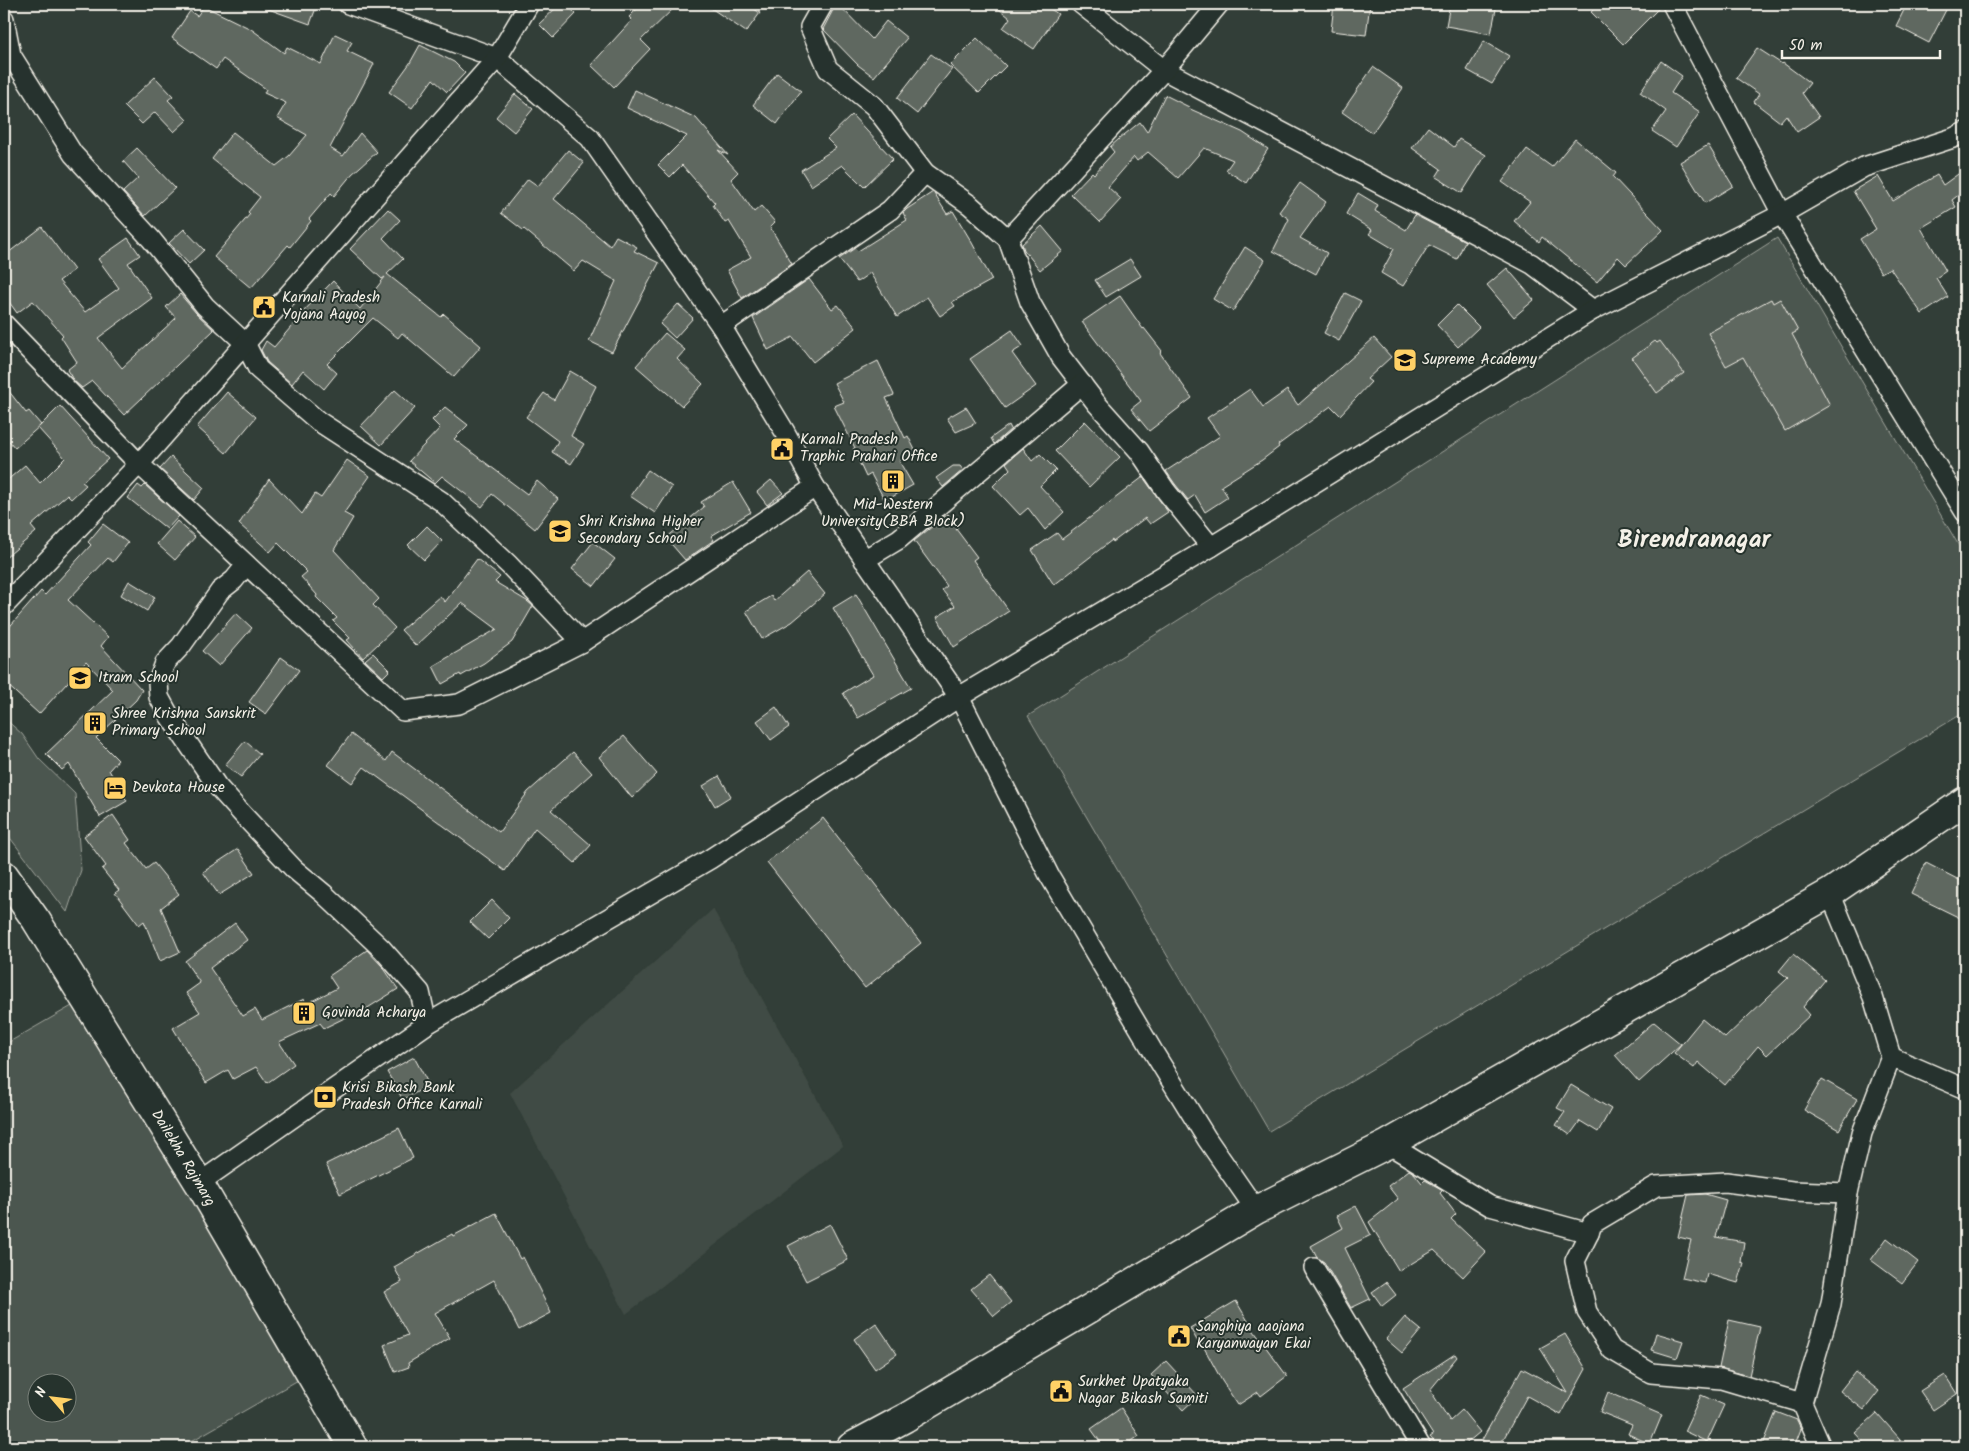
<svg xmlns="http://www.w3.org/2000/svg" width="1969" height="1451" viewBox="0 0 1969 1451" font-family="Kalam,sans-serif">
  <rect width="100%" height="100%" fill="#323e38"/>
  <filter id="ink" filterUnits="userSpaceOnUse"><feTurbulence type="fractalNoise" baseFrequency=".02" numOctaves="2"/><feDisplacementMap in="SourceGraphic" scale="10" xChannelSelector="R" yChannelSelector="G"/><feConvolveMatrix kernelMatrix="1 2 1 2 8 2 1 2 1" color-interpolation-filters="sRGB"/></filter>
  <g filter="url(#ink)">
    <path fill="#404b44" d="M713,909L843,1146L626,1314L510,1093Z"/>
    <g fill="#4c564f" stroke="#a0a49c" fill-rule="evenodd">
      <path d="M1777,238L1965,556V712L1269,1131L1028,716Z"/>
      <path d="M4,718L22,734L39,759L75,794L81,870L67,912L4,830Z"/>
      <path d="M91,995L307,1375L181,1447H4V1045ZM38,1384H68V1414H38Z"/>
    </g>
    <g fill="#5f6861" stroke="#f4f1e8">
      <path d="M260,4H303L316,8L310,24L260,6Z"/>
      <path d="M560,4H566L576,14L553,38L539,24Z"/>
      <path d="M642,4H678L641,40L650,49L614,87L591,65L632,20L629,17Z"/>
      <path d="M705,4H747L760,13L746,32Z"/>
      <path d="M838,4L872,39L886,21L907,38L874,77L858,65L823,29L833,10Z"/>
      <path d="M993,4H1043L1058,14L1034,49L1003,28L1010,18Z"/>
      <path d="M1334,4H1370L1366,35L1331,31Z"/>
      <path d="M1450,4H1497L1491,34L1446,26Z"/>
      <path d="M1599,4H1661V6L1623,44L1591,12Z"/>
      <path d="M1907,4H1949L1929,43L1896,26Z"/>
      <path d="M204,6L251,29L284,53L287,47L321,64L335,34L352,42L347,51L374,64L330,148L343,156L360,133L377,152L352,174L334,196L331,193L309,219L311,221L290,247L288,245L251,288L214,257L250,214L248,212L260,197L212,159L233,132L276,166L289,156L307,135L277,118L286,103L264,93L266,89L223,59L216,69L172,38L190,11L197,16Z"/>
      <path d="M977,38L1006,66L979,93L950,65Z"/>
      <path d="M1484,41L1509,56L1492,84L1467,70Z"/>
      <path d="M420,45L454,62L465,73L447,92L433,79L412,108L389,92L410,63Z"/>
      <path d="M1757,48L1782,64L1783,63L1810,83L1802,93L1819,117L1797,132L1786,115L1780,122L1754,102L1759,94L1736,78Z"/>
      <path d="M931,54L952,69L917,114L897,98Z"/>
      <path d="M1661,61L1682,76L1671,93L1700,112L1676,147L1652,131L1666,111L1640,92Z"/>
      <path d="M1373,67L1403,88L1372,133L1342,112Z"/>
      <path d="M777,73L801,91L777,124L753,105Z"/>
      <path d="M155,77L173,96L168,100L187,120L174,132L155,112L142,124L124,106Z"/>
      <path d="M635,90L696,118L728,155L718,150L738,172L731,179L754,212L761,206L775,222L770,227L792,264L742,298L727,270L751,257L729,221L725,223L713,205L715,203L682,165L670,177L658,165L687,136L627,108Z"/>
      <path d="M515,94L533,109L514,132L496,117Z"/>
      <path d="M1165,95L1189,107L1188,108L1242,132L1268,149L1246,183L1226,170L1233,160L1204,148L1178,178L1148,152L1137,161L1134,157L1108,187L1121,199L1100,222L1071,194L1092,172L1094,174L1114,152L1110,147L1119,139L1140,122L1147,132Z"/>
      <path d="M852,115L893,159L864,187L842,165L811,186L801,170L836,148L827,139Z"/>
      <path d="M1428,127L1454,147L1459,139L1486,155L1462,193L1436,177L1441,169L1412,148Z"/>
      <path d="M1575,139L1616,173L1613,177L1663,230L1626,265L1618,257L1597,282L1542,237L1539,242L1514,221L1530,202L1502,182L1527,149L1552,167Z"/>
      <path d="M1708,145L1733,186L1705,203L1680,162Z"/>
      <path d="M137,148L175,188L145,216L123,192L138,178L123,161Z"/>
      <path d="M568,150L584,163L554,199L610,246L616,236L637,247L634,251L659,263L612,352L589,341L616,281L583,261L574,271L524,229L523,230L501,213L528,179L538,186Z"/>
      <path d="M1965,169V190L1952,200L1956,207L1921,228L1946,271L1936,278L1948,297L1922,314L1890,268L1881,273L1860,239L1876,229L1853,191L1878,176L1893,201L1937,175L1943,185Z"/>
      <path d="M1300,183L1326,202L1300,238L1327,253L1316,274L1273,251L1289,219L1279,212Z"/>
      <path d="M933,192L947,214L953,211L971,241L992,280L952,302L955,306L940,316L927,297L897,317L870,273L857,282L839,259L855,248L858,251L907,220L903,213L907,209Z"/>
      <path d="M1358,193L1378,205L1375,211L1406,230L1415,215L1465,241L1457,259L1429,245L1403,286L1381,273L1394,249L1369,234L1372,230L1346,214Z"/>
      <path d="M388,209L400,220L383,238L403,259L387,274L441,317L444,314L481,346L454,377L402,333L398,338L373,318L327,364L337,373L324,389L303,370L292,384L267,362L261,350L266,341L274,347L297,320L296,319L333,281L360,309L385,277L382,279L350,249Z"/>
      <path d="M1042,226L1063,251L1040,270L1024,250L1022,244Z"/>
      <path d="M42,227L74,270L59,281L85,312L119,288L98,259L128,238L140,255L128,263L152,298L98,338L122,368L176,318L166,307L180,294L196,313L214,330L124,415L92,381L82,388L74,381L67,370L77,362L61,337L63,335L33,301L17,313L4,295V256Z"/>
      <path d="M184,229L204,250L189,264L169,243Z"/>
      <path d="M1245,247L1265,260L1233,311L1213,299Z"/>
      <path d="M1130,259L1141,276L1106,297L1095,280Z"/>
      <path d="M1507,268L1534,300L1514,317L1487,285Z"/>
      <path d="M809,279L832,309L838,305L856,328L813,362L793,337L768,350L753,318Z"/>
      <path d="M1345,293L1361,301L1339,341L1324,333Z"/>
      <path d="M1120,296L1143,329L1144,328L1162,351L1160,353L1192,398L1149,431L1131,409L1141,401L1082,322Z"/>
      <path d="M1771,299L1773,303L1780,299L1798,331L1792,334L1830,405L1785,431L1743,357L1726,366L1708,333Z"/>
      <path d="M678,304L693,318L675,338L660,324Z"/>
      <path d="M1457,305L1479,327L1458,347L1437,325Z"/>
      <path d="M1012,330L1023,346L1012,353L1036,386L1005,408L970,359Z"/>
      <path d="M665,333L685,350L677,359L703,384L682,406L636,366Z"/>
      <path d="M1374,338L1391,357L1367,379L1371,382L1340,415L1331,406L1278,445L1279,447L1262,460L1221,486L1228,497L1205,512L1195,495L1188,500L1175,484L1166,471L1220,436L1207,418L1250,389L1263,407L1287,390L1298,405Z"/>
      <path d="M1655,341L1657,343L1660,341L1684,373L1657,393L1632,358Z"/>
      <path d="M878,361L894,395L886,398L905,438L908,436L916,452L899,461L913,485L885,501L871,474L866,477L853,449L855,448L834,406L844,402L834,383Z"/>
      <path d="M570,371L596,386L571,436L584,444L571,464L552,452L558,441L526,417L544,393L554,400Z"/>
      <path d="M4,385L26,413L29,411L41,425L15,448L4,435Z"/>
      <path d="M395,390L415,408L381,445L361,426Z"/>
      <path d="M227,392L256,417L226,453L197,427Z"/>
      <path d="M60,406L108,459L82,482L86,485L71,499L67,495L31,526L36,532L4,559V483L25,465L40,483L65,458L38,428Z"/>
      <path d="M445,407L468,425L454,439L527,494L537,481L558,499L535,529L492,494L482,507L442,476L435,483L409,461L440,428L432,420Z"/>
      <path d="M966,407L976,423L956,432L947,418Z"/>
      <path d="M1085,421L1120,457L1089,487L1055,451Z"/>
      <path d="M1009,425L1011,429L994,444L991,438Z"/>
      <path d="M1023,448L1032,461L1040,454L1056,470L1040,486L1064,512L1045,530L1028,508L1020,515L993,486L1010,469L1006,463Z"/>
      <path d="M171,457L204,488L194,500L160,469Z"/>
      <path d="M347,460L370,476L344,513L353,518L334,550L379,599L373,605L395,628L363,658L347,640L350,638L333,621L337,618L316,597L317,595L301,577L307,572L278,543L270,552L239,524L269,479L302,514L315,494L321,498Z"/>
      <path d="M953,466H960L963,470L943,487L936,478Z"/>
      <path d="M648,470L672,487L655,513L630,496Z"/>
      <path d="M1143,477L1168,512L1150,524L1145,518L1113,542L1112,540L1054,585L1032,550L1057,533L1062,539Z"/>
      <path d="M771,480L783,493L767,505L757,492Z"/>
      <path d="M733,482L751,512L711,536L714,540L685,560L666,538L704,507L701,502Z"/>
      <path d="M138,485L142,488L145,485L179,516L167,529L128,498Z"/>
      <path d="M948,514L958,527L956,529L977,557L973,560L1009,611L954,647L937,617L955,606L942,590L947,586L914,541Z"/>
      <path d="M177,521L195,537L175,560L157,544Z"/>
      <path d="M103,524L128,543L113,562L108,558L68,600L108,637L101,646L142,690L136,700L96,738L118,760L109,770L127,801L100,817L69,764L62,770L46,754L113,690L86,662L39,714L4,682V633L41,591L45,595L91,545L88,542Z"/>
      <path d="M427,526L442,541L424,560L408,545Z"/>
      <path d="M593,542L615,559L594,586L572,569Z"/>
      <path d="M477,559L500,577L495,582L527,601L533,606L512,642L484,663L461,676L460,674L442,684L433,666L497,629L462,603L416,646L401,630L440,596L445,602Z"/>
      <path d="M807,572L825,594L792,622L762,639L746,611L771,596L774,601Z"/>
      <path d="M129,581L155,597L147,611L121,595Z"/>
      <path d="M856,594L911,688L858,718L843,693L873,675L833,608Z"/>
      <path d="M236,613L252,628L219,666L202,651Z"/>
      <path d="M373,653L390,670L383,677L365,660Z"/>
      <path d="M281,657L299,670L266,714L249,702Z"/>
      <path d="M776,707L789,727L771,740L757,721Z"/>
      <path d="M351,734L386,761L392,752L499,832L528,792L573,752L592,773L551,810L591,845L575,863L535,828L505,871L364,767L352,783L328,765Z"/>
      <path d="M624,736L657,774L632,798L599,757Z"/>
      <path d="M245,741L260,754L241,777L225,765Z"/>
      <path d="M719,776L731,796L715,806L703,786Z"/>
      <path d="M113,815L130,840L126,843L146,869L154,863L179,894L161,908L180,952L160,961L144,921L139,925L115,893L119,890L102,869L106,866L84,836Z"/>
      <path d="M823,818L921,943L865,988L767,862Z"/>
      <path d="M238,849L254,873L219,895L203,872Z"/>
      <path d="M1926,863L1965,883V907L1960,918L1911,894Z"/>
      <path d="M492,900L509,918L488,939L470,922Z"/>
      <path d="M235,923L247,940L210,968L243,1016L255,1009L262,1020L304,999L306,1004L337,988L329,976L367,950L383,967L398,989L366,1009L365,1008L324,1028L320,1023L279,1042L294,1064L267,1083L256,1067L233,1079L228,1070L206,1083L173,1028L200,1012L186,993L200,983L185,961Z"/>
      <path d="M1793,954L1825,980L1803,1007L1810,1015L1767,1055L1758,1046L1725,1085L1698,1062L1694,1068L1674,1053L1702,1019L1725,1038L1788,978L1779,971Z"/>
      <path d="M1654,1022L1681,1044L1639,1082L1615,1055Z"/>
      <path d="M414,1057L429,1085L403,1100L387,1072Z"/>
      <path d="M1822,1079L1857,1099L1839,1130L1804,1110Z"/>
      <path d="M1571,1085L1611,1109L1598,1132L1580,1121L1570,1135L1556,1125L1565,1112L1557,1108Z"/>
      <path d="M399,1128L413,1158L340,1194L326,1164Z"/>
      <path d="M1409,1170L1414,1173L1422,1183L1425,1180L1443,1190L1440,1193L1456,1214L1451,1219L1486,1252L1463,1277L1434,1250L1399,1271L1369,1222L1398,1199L1388,1186Z"/>
      <path d="M1705,1194L1726,1200L1716,1237L1744,1242L1741,1262L1744,1263L1738,1283L1707,1274L1705,1283L1682,1278L1691,1240L1678,1237L1688,1195Z"/>
      <path d="M1356,1206L1371,1235L1345,1248L1370,1299L1351,1308L1324,1262L1317,1258L1311,1246L1343,1228L1337,1216Z"/>
      <path d="M496,1213L520,1259L523,1257L551,1313L519,1330L494,1280L435,1313L450,1338L408,1363L409,1367L395,1372L384,1345L408,1335L384,1292L402,1282L394,1267L452,1234L453,1236Z"/>
      <path d="M830,1224L848,1260L806,1281L788,1246Z"/>
      <path d="M1887,1238L1918,1262L1902,1283L1871,1260Z"/>
      <path d="M989,1275L1011,1302L994,1316L971,1289Z"/>
      <path d="M1386,1282L1396,1295L1382,1306L1372,1292Z"/>
      <path d="M1236,1301L1254,1331L1287,1376L1261,1396L1258,1392L1238,1405L1222,1381L1201,1342L1199,1344L1190,1328Z"/>
      <path d="M1405,1317L1421,1330L1402,1353L1386,1339Z"/>
      <path d="M1729,1320L1760,1327L1749,1376L1719,1368Z"/>
      <path d="M876,1323L897,1354L875,1369L854,1339Z"/>
      <path d="M1656,1333L1683,1341L1677,1358L1651,1350Z"/>
      <path d="M1565,1334L1586,1369L1561,1415L1527,1396L1499,1447H1494L1482,1440L1522,1368L1568,1393L1540,1348Z"/>
      <path d="M1455,1354L1457,1357L1430,1390L1450,1421L1462,1410L1480,1432L1462,1447H1439L1430,1437L1433,1435L1403,1388Z"/>
      <path d="M1166,1361L1198,1396L1183,1410L1151,1375Z"/>
      <path d="M1855,1372L1879,1391L1864,1410L1840,1391Z"/>
      <path d="M1945,1375L1957,1394L1933,1410L1920,1391Z"/>
      <path d="M1608,1392L1662,1415L1650,1444L1628,1434L1632,1425L1600,1412Z"/>
      <path d="M1701,1395L1724,1405L1707,1442L1684,1431Z"/>
      <path d="M1121,1408L1139,1436L1123,1447H1104L1091,1429Z"/>
      <path d="M1776,1412L1797,1420L1801,1429L1794,1447H1762Z"/>
      <path d="M1877,1413L1907,1447H1868L1855,1433Z"/>
    </g>
    <g fill="none" stroke-linecap="round" stroke-linejoin="round">
      <g stroke="#f4f1e8" stroke-width="22">
        <g id="street">
          <path d="M348,4L497,58L590,138L721,326L785,432L815,487L959,697L1049,875L1154,1053L1207,1139L1256,1210"/>
          <path d="M823,4L810,27L828,69L874,106L925,173L970,205L1008,239L1030,302L1061,357L1097,404L1139,451L1166,491L1211,547"/>
          <path d="M1081,4L1164,70L1532,264L1593,310"/>
          <path d="M1672,4L1782,214L1965,512"/>
          <path d="M4,19L11,55L73,154L151,239L205,306L245,343L258,369L318,421L441,501L509,565L582,642"/>
          <path d="M1008,239L1164,70L1219,4"/>
          <path d="M4,324L139,464L403,711L459,704L582,642L815,487"/>
          <path d="M721,326L890,210L925,173"/>
          <path d="M864,560L899,539L1082,384"/>
          <path d="M246,565L234,580L220,591L181,646L165,663L158,682L159,697L170,717L217,786L245,817L294,869L324,894L382,949L420,992L427,1024"/>
          <path d="M4,606L139,464L497,58L529,4"/>
          <path d="M1891,1057L1965,1089"/>
          <path d="M1388,1144L1490,1206L1589,1233L1575,1261L1587,1312L1612,1350L1651,1373L1721,1379L1802,1403"/>
          <path d="M199,1183L427,1024L710,859L959,697L1211,547L1593,310L1782,214L1864,167L1953,138L1965,132"/>
          <path d="M1589,1233L1592,1224L1656,1186L1726,1182L1792,1191L1848,1193"/>
          <path d="M1314,1268L1421,1447"/>
          <path d="M1821,1447L1802,1403L1831,1304L1848,1193L1862,1133L1891,1057L1873,997L1830,893"/>
        </g>
      </g>
      <g stroke="#f4f1e8" stroke-width="31">
        <g id="secondary">
          <path d="M4,875L36,920L199,1183L353,1447"/>
          <path d="M851,1447L905,1418L1256,1210L1388,1144L1830,893L1965,801"/>
        </g>
      </g>
      <use href="#street" stroke="#26332d" stroke-width="19"/>
      <use href="#secondary" stroke="#26332d" stroke-width="28"/>
    </g>
  </g>
  <defs>
    <g id="civic-square" transform="scale(1.25)"><rect x="-9" y="-9" width="18" height="18" rx="4" fill="#ffd166" stroke="#26332d"/><path d="M-.6-6.5H3V-4.5H.6V-3L4-1V1h2V6H-6V1h2V-1L-.6-3ZM-1.2 2.5V6h2.4V2.5Z" fill="#111"/></g>
    <g id="school-square" transform="scale(1.25)"><rect x="-9" y="-9" width="18" height="18" rx="4" fill="#ffd166" stroke="#26332d"/><path d="M0-5L7-2L0 1L-7-2ZM-4 1L0 2.5L4 1V4Q0 6-4 4Z" fill="#111"/></g>
    <g id="building-square" transform="scale(1.25)"><rect x="-9" y="-9" width="18" height="18" rx="4" fill="#ffd166" stroke="#26332d"/><path d="M-4-6H4V6H1V3H-1V6H-4ZM-2.5-4.3h1.7v1.8h-1.7ZM.8-4.3h1.7v1.8H.8ZM-2.5-1h1.7V.8h-1.7ZM.8-1h1.7V.8H.8Z" fill="#111"/></g>
    <g id="hotel-square" transform="scale(1.25)"><rect x="-9" y="-9" width="18" height="18" rx="4" fill="#ffd166" stroke="#26332d"/><path d="M-6-4.5h1.5V1H6V5H4.5V3h-9V5H-6ZM-4 0a1.8 1.8 0 1 1 3.6 0ZM.5 0V-2.5h3Q6-2.5 6 0Z" fill="#111"/></g>
    <g id="bank-square" transform="scale(1.25)"><rect x="-9" y="-9" width="18" height="18" rx="4" fill="#ffd166" stroke="#26332d"/><path d="M-6-4H6V4H-6ZM0-2.3a2.3 2.3 0 1 0 0 4.6a2.3 2.3 0 1 0 0-4.6Z" fill="#111"/></g>
  </defs>
  <g fill-rule="evenodd">
    <use href="#civic-square" x="264" y="307"/>
    <use href="#school-square" x="1405" y="360"/>
    <use href="#civic-square" x="782" y="449"/>
    <use href="#building-square" x="893" y="481"/>
    <use href="#school-square" x="560" y="531"/>
    <use href="#school-square" x="80" y="678"/>
    <use href="#building-square" x="95" y="723"/>
    <use href="#hotel-square" x="115" y="788"/>
    <use href="#building-square" x="304" y="1013"/>
    <use href="#bank-square" x="325" y="1097"/>
    <use href="#civic-square" x="1179" y="1336"/>
    <use href="#civic-square" x="1061" y="1391"/>
  </g>
  <g text-anchor="middle" dominant-baseline="central" stroke-width="4" stroke-linejoin="round" paint-order="stroke">
    <g font-size="15" fill="#f4f1e8" stroke="#26332d" text-anchor="start">
      <text x="282" y="298">Karnali Pradesh<tspan x="282" dy="17">Yojana Aayog</tspan></text>
      <text x="1422" y="360">Supreme Academy</text>
      <text x="800" y="440">Karnali Pradesh<tspan x="800" dy="17">Traphic Prahari Office</tspan></text>
      <text x="893" y="505" text-anchor="middle">Mid-Western<tspan x="893" dy="17">University(BBA Block)</tspan></text>
      <text x="578" y="522">Shri Krishna Higher<tspan x="578" dy="17">Secondary School</tspan></text>
      <text x="98" y="678">Itram School</text>
      <text x="112" y="714">Shree Krishna Sanskrit<tspan x="112" dy="17">Primary School</tspan></text>
      <text x="132" y="788">Devkota House</text>
      <text x="322" y="1013">Govinda Acharya</text>
      <text x="342" y="1088">Krisi Bikash Bank<tspan x="342" dy="17">Pradesh Office Karnali</tspan></text>
      <text x="1196" y="1327">Sanghiya aaojana<tspan x="1196" dy="17">Karyanwayan Ekai</tspan></text>
      <text x="1078" y="1382">Surkhet Upatyaka<tspan x="1078" dy="17">Nagar Bikash Samiti</tspan></text>
    </g>
    <g font-size="15" fill="#f4f1e8" stroke="#26332d">
      <text transform="translate(183 1158) rotate(59)">Dailekha Rajmarg</text>
    </g>
    <g font-size="25" font-weight="bold" fill="#f4f1e8" stroke="#26332d">
      <text x="1694" y="540">Birendranagar</text>
    </g>
  </g>
  <rect width="1969" height="1451" fill="none" stroke="#26332d" stroke-width="20"/>
  <rect x="10" y="10" width="1949" height="1431" fill="none" stroke="#f4f1e8" stroke-width="2" filter="url(#ink)"/>
  <g transform="translate(52 1398) rotate(298)"><circle r="24" fill="#26332d" stroke="#787f78"/>
  <path d="M0-4L9 19L0 12L-9 19Z" fill="#ffd166"/>
  <text y="-8" font-size="14" font-weight="bold" text-anchor="middle" fill="#f4f1e8">N</text>
  </g>
  <path d="M1782 50v8h158v-8" fill="none" stroke="#f4f1e8" stroke-width="2.5"/>
  <text x="1789" y="50" font-size="15" fill="#f4f1e8" stroke="#26332d" stroke-width="4" paint-order="stroke">50 m</text>
</svg>
